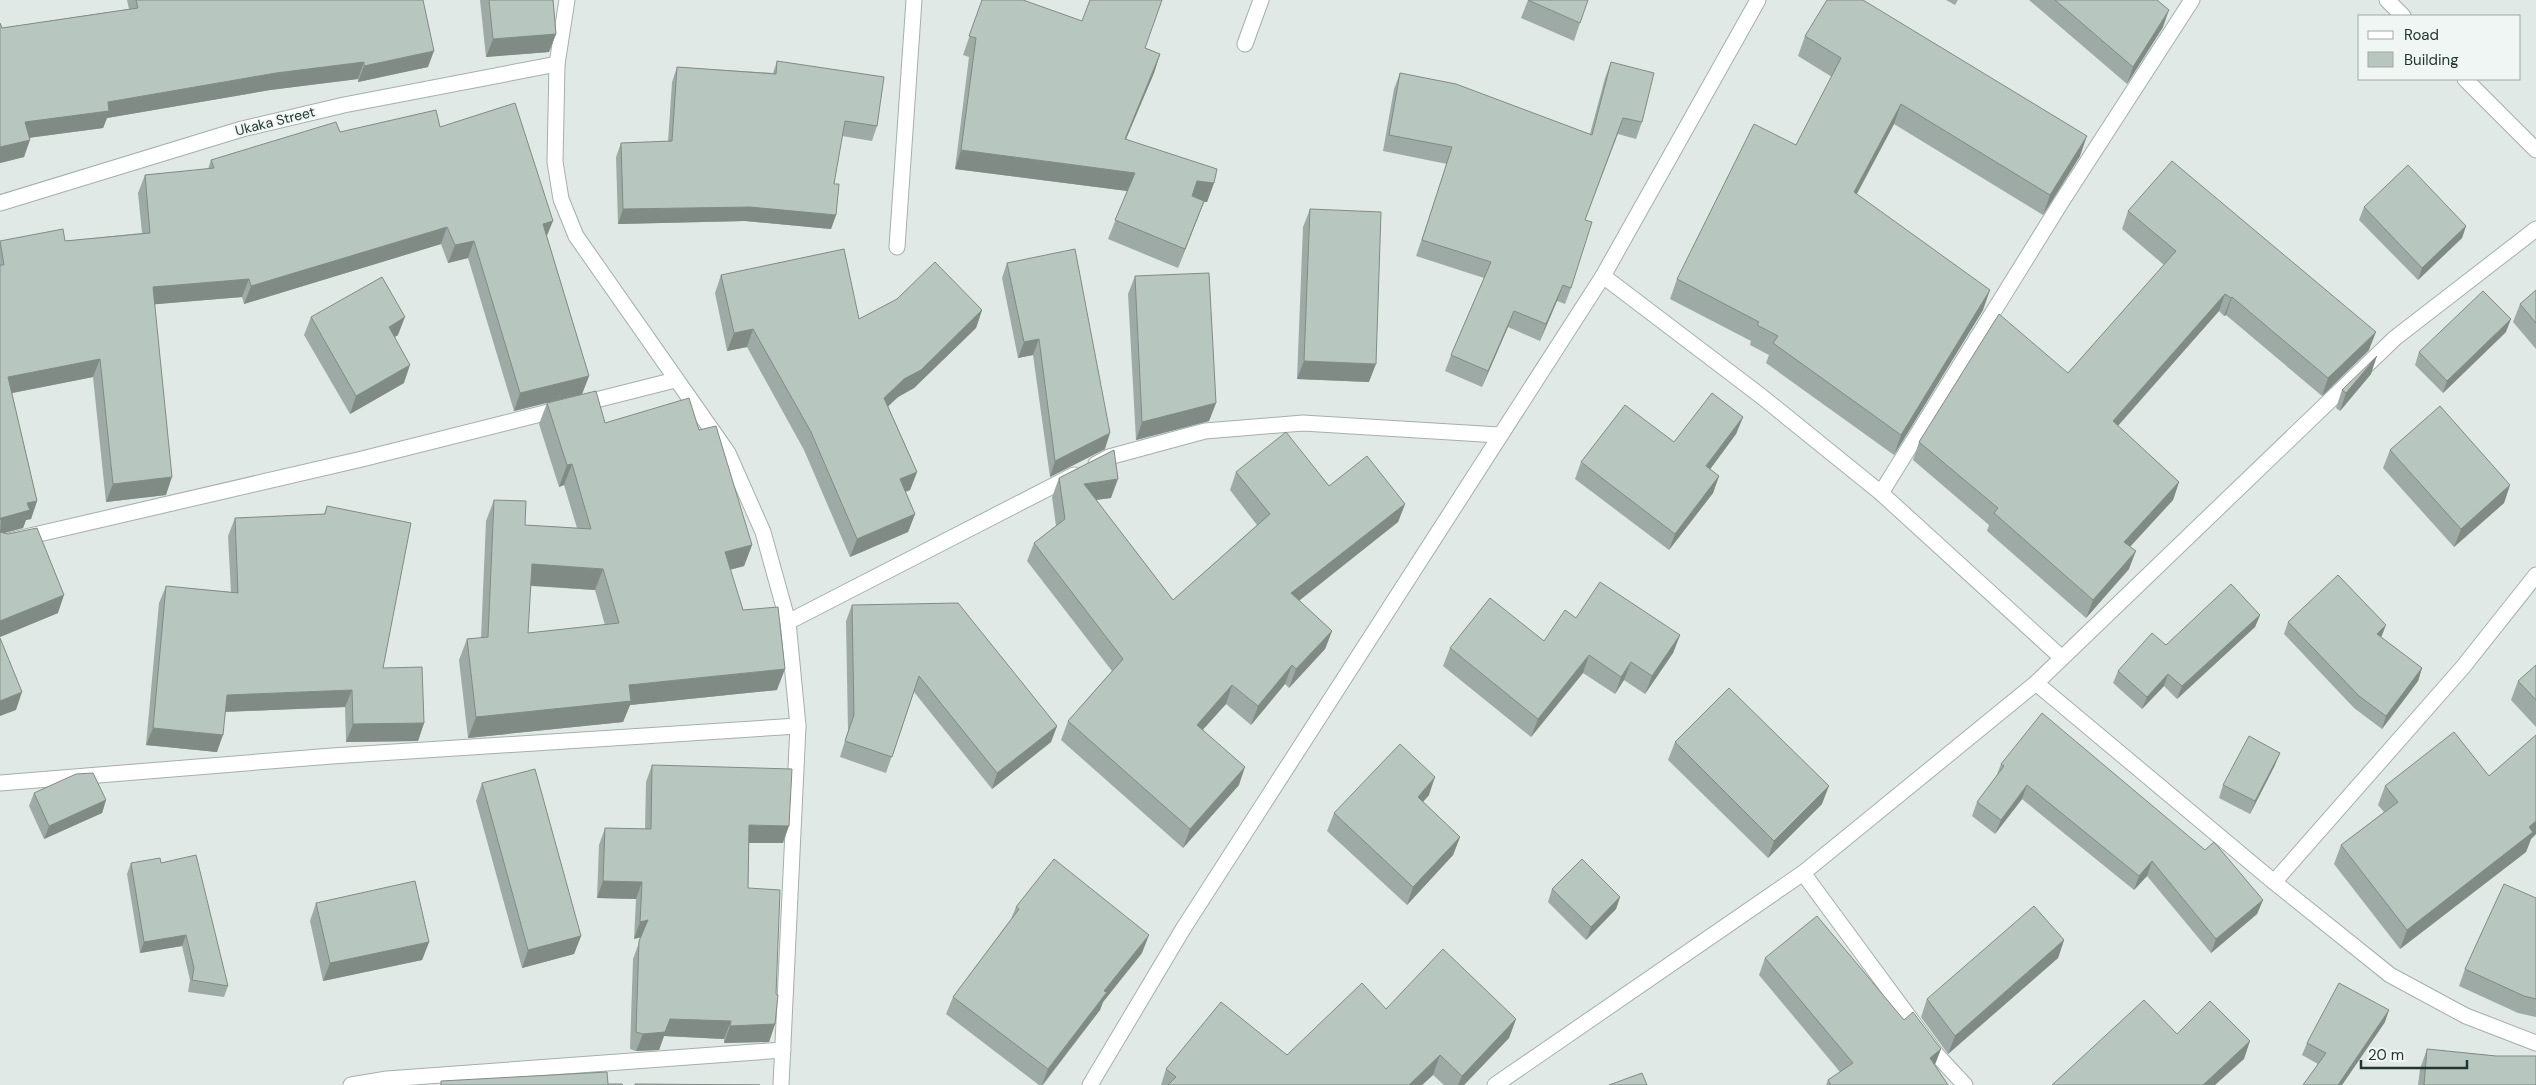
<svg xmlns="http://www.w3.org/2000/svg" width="2536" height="1085" viewBox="0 0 2536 1085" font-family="'DM Sans',sans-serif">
  <rect width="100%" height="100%" fill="#e0e9e5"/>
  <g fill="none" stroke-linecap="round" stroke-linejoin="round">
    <g stroke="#a3b0ab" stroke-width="17">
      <g id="minor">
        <path d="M567,0L557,64L555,162L561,199L576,236L728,453L763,532L788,622L798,726L781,1085"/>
        <path d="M2387,0L2403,16"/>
        <path d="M1245,44L1261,0"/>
        <path d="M2465,79L2536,150"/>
        <path d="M0,203L242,129L344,105L557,64"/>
        <path d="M897,247L914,0"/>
        <path d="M1603,276L1761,396L1881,493L2062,658"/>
        <path d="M1096,464L1109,457L1205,431L1303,423L1499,435"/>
        <path d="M1881,493L2062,201L2192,0"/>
        <path d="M0,543L362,459L675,380"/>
        <path d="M788,622L1074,475"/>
        <path d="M2036,683L2274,882L2390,975L2466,1016L2536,1043"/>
        <path d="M0,783L332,756L798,726"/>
        <path d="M1803,873L1937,1055L1965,1085"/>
        <path d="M2274,882L2463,667L2536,575"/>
        <path d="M351,1085L387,1079L783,1050"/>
        <path d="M1090,1085L1183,929L1603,276L1758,0"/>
        <path d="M1495,1085L1803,873L2036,683L2395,338L2536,229"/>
      </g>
    </g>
    <use href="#minor" stroke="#fff" stroke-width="15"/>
  </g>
  <g fill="#9eaaa5" fill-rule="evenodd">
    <path d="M127,0H423L428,67L358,82V79L270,90L107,118L103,128L29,138L24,157L0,163V23L2,28L129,9Z"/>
    <path d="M480,0H553L556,34L549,52L486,57Z"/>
    <path d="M982,0L1145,48L1160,54L1154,73L1126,139L1214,183L1207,202H1204L1178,268L1108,239L1127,191L955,169L969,57L963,55Z"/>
    <path d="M1528,0L1580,23L1574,41L1521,18Z"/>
    <path d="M1946,0H1958L1955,5Z"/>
    <path d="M2029,0H2157L2163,27L2127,84Z"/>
    <path d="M1805,36L2080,156L2043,215L1894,124L1857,194L1983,310L1894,455L1766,363L1769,355L1750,345L1751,341L1670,299L1677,279L1796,145L1832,77L1798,56Z"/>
    <path d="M777,61L877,126L872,141L842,136L834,184L836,215L831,229L745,221L618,224L616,157L621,143L668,142L672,82L677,67L773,73Z"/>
    <path d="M1611,62L1642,122L1636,139L1618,134L1585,220L1571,288L1565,304L1557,301L1540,341L1508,327L1482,387L1445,371L1451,355L1484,278L1416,256L1447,164L1383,151L1394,89L1400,73L1590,134L1605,78Z"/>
    <path d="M440,127L547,237L589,376L582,394L514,411L468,258L448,263L441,244L244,304L242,297L155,304L166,495L106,502L93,377L12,393L37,501L31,519L26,520L23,528L4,533L58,613L0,637V241H65L142,233L138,193L145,175L208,169L211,160L340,132Z"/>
    <path d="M2364,207L2466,226L2462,238L2418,280L2359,220Z"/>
    <path d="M1310,209L1369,382L1297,379L1303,227Z"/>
    <path d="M2128,211L2369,350L2322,396L2226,315L2224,316L2219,311L2118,426L2179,482L2173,500L2130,546L2129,569L2086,618L1987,531L1989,525L1913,460L1919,442L2068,373L2164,265L2122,229Z"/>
    <path d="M1007,263L1105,449L1050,477L1033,355L1018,358L1002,278Z"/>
    <path d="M721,275L859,319L982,310L976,328L914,388L898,397L888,406L917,472L910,490L905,492L915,514L908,532L850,557L804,450L747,347L727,351L715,293Z"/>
    <path d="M1135,276L1216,403L1209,421L1136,440L1128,294Z"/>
    <path d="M2536,290V349L2513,322L2520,304Z"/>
    <path d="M311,317L398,335L395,337L404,383L350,414L304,335Z"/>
    <path d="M2506,332L2443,393L2415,365L2419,352Z"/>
    <path d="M2371,374L2340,411L2336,408L2342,390Z"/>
    <path d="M547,403L605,423L699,430L752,545L744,566L730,570L743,610L777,690L630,705L623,722L468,738L459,660L467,639L481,638L486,521L494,500L525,525L577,528L564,485L559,487L539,424ZM530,586L595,590L605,625L528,633Z"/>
    <path d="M1743,417L1736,434L1710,469L1719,476L1713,493L1669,550L1575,479L1581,462L1674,442Z"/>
    <path d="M2390,450L2510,485L2504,503L2454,547L2383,468Z"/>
    <path d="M1236,472L1329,486L1405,504L1398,522L1299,600L1332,631L1325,649L1289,688L1285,684L1251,725L1226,704L1203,729L1239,785L1183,848L1061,740L1068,721L1112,671L1027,561L1034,543L1056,526L1052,497L1059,478L1111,498L1096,500L1173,600L1257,525L1230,490Z"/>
    <path d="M327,506L383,668L424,723L418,741L346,742L345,707L225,712L217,752L146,745L159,603L166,586L231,592L228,536L235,518L324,514Z"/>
    <path d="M852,605L1057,726L1051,742L992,789L914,692L886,773L840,757L848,731L846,621Z"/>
    <path d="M2260,615L2255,627L2177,699L2164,686L2142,709L2113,683L2118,671L2166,645Z"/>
    <path d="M1576,618L1680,635L1673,653L1645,694L1624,680L1615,694L1583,673L1531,737L1443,666L1450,648L1544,641Z"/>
    <path d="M2288,622L2381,637L2422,668L2418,681L2382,729L2354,708L2284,634Z"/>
    <path d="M2536,665V727L2511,700L2518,681Z"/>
    <path d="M2536,735V834L2531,839L2526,852L2400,949L2334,864L2341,845L2384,812L2378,805L2385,786L2489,776Z"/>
    <path d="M1675,742L1822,804L1768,858L1668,760Z"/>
    <path d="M2001,764L2263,900L2257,914L2211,953L2147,876L2134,890L2022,799L1995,834L1972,816L1977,802L1996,777Z"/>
    <path d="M652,765L783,843H749L748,888L776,994L775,1024L769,1042L724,1043V1039L664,1036L659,1050L636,1051L630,1049L633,959L641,937L634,939L636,899L597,898L599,845L605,828L645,829L646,782Z"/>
    <path d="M2275,765L2250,814L2219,798L2223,785Z"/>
    <path d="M482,783L581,936L574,954L522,968L476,801Z"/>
    <path d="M34,793L106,800L102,813L44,839L29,806Z"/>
    <path d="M1429,795L1423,802L1460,837L1453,855L1407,905L1327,831L1334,813Z"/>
    <path d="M131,863H161L228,986L224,997L188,992L190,980L182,946L140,953L127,874Z"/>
    <path d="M1552,889L1620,897L1616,909L1586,940L1548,902Z"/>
    <path d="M2536,898V1017L2518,1013L2459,986L2465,969Z"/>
    <path d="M316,903L429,942L422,960L323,981L310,921Z"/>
    <path d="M1016,907L1142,953L1103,1002L1100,1010L1043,1085H1039L946,1014L953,997L1011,919Z"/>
    <path d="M2064,940L2058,958L1948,1054L1921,1017L1927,999Z"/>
    <path d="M1765,958L1904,1020L1941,1049L1935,1065L1948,1085H1826L1828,1080L1840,1072L1759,975Z"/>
    <path d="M1386,1009L1516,1019L1509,1038L1464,1085H1444L1433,1075L1422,1085H1161L1166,1069L1287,1055Z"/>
    <path d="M2385,1022L2342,1085H2303L2318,1064L2302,1055L2307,1043Z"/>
    <path d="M2427,1049L2496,1056L2536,1085H2418L2420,1069Z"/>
  </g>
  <g fill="#818b86">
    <path d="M2169,10L2163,27L2127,84L2133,67Z"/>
    <path d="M556,34L549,52L486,57L493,39Z"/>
    <path d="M434,51L428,67L358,82L364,66Z"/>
    <path d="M1160,54L1154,73L1118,158L1125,139Z"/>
    <path d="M364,62L358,79L270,90L107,118L103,128L19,139L25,122L108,102L276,73Z"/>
    <path d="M1901,104L1894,124L1847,212L1854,192Z"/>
    <path d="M2087,136L2080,156L2043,215L2050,195Z"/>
    <path d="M30,140L24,157L0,163V147Z"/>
    <path d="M961,150L1135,173L1128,191L955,169Z"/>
    <path d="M1197,181L1214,183L1207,202H1204L1178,268L1185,249L1191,200Z"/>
    <path d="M750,207L836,215L831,229L745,221L618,224L623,209Z"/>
    <path d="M553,221L546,238L543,224Z"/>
    <path d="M2466,226L2462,238L2418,280L2422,268Z"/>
    <path d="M447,227L441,244L244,304L251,286Z"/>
    <path d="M474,241L468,258L448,263L455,245Z"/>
    <path d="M249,279L242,297L147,305L153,287Z"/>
    <path d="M1563,285L1557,301L1540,341L1546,324Z"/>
    <path d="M1990,290L1983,310L1894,455L1901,435Z"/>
    <path d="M2225,294L2219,311L2106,439L2113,421Z"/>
    <path d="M2232,297L2226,315L2224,316L2231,298Z"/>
    <path d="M982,310L976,328L914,388L898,397L878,416L884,398L904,379Z"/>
    <path d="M1514,311L1508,327L1482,387L1488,371Z"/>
    <path d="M405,317L398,335L382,345L389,327Z"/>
    <path d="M2511,319L2506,332L2443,393L2447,381Z"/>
    <path d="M753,329L747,347L727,351L734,333Z"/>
    <path d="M2376,332L2369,350L2322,396L2328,378Z"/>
    <path d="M1039,339L1033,355L1018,358L1024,342Z"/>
    <path d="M2377,356L2371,374L2340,411L2346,393Z"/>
    <path d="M100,359L93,377L2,395L8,377Z"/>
    <path d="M1304,361L1376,364L1369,382L1297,379Z"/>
    <path d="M410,365L404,383L350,414L356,396Z"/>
    <path d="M589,376L582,394L514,411L520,393Z"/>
    <path d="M1216,403L1209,421L1136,440L1142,422Z"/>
    <path d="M1743,417L1736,434L1700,483L1706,466Z"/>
    <path d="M1110,433L1105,449L1050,477L1055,461Z"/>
    <path d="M572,464L564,485L559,487L567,465Z"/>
    <path d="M917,472L910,490L893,497L900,479Z"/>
    <path d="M1719,476L1713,493L1669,550L1675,534Z"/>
    <path d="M172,477L166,495L106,502L113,484Z"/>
    <path d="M1118,479L1111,498L1077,502L1084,484Z"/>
    <path d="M2179,482L2173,500L2118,560L2124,542Z"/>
    <path d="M2510,485L2504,503L2454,547L2461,529Z"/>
    <path d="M37,501L31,519L26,520L23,528L0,534L1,518L27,503Z"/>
    <path d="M1405,504L1398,522L1285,612L1291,593Z"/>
    <path d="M915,514L908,532L850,557L857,539Z"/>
    <path d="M752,545L744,566L717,573L725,552Z"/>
    <path d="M2136,551L2129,569L2086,618L2093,600Z"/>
    <path d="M532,564L603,569L595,590L524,585Z"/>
    <path d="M64,595L58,613L0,637V621Z"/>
    <path d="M2260,615L2255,627L2177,699L2182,686Z"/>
    <path d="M2386,625L2381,638L2377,634Z"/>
    <path d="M1332,631L1325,649L1289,688L1296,669Z"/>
    <path d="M1680,635L1673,653L1645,694L1652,676Z"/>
    <path d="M1589,655L1583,673L1531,737L1538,719Z"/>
    <path d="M1631,662L1624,680L1615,694L1621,677Z"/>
    <path d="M1292,665L1285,684L1251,725L1258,706Z"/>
    <path d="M2422,668L2418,681L2382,729L2386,716Z"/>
    <path d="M785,669L777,690L630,705L623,722L468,738L476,717L629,685Z"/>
    <path d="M2168,674L2164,686L2142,709L2147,697Z"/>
    <path d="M1232,685L1226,704L1191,743L1197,725Z"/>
    <path d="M352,690L345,707L220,712L227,695Z"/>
    <path d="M22,692L16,710L0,716V701Z"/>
    <path d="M424,723L418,741L346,742L353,724Z"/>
    <path d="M1057,726L1051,742L992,789L997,773Z"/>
    <path d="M153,728L223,735L217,752L146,745Z"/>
    <path d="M2280,753L2275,765L2250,814L2255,801Z"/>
    <path d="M1245,767L1239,785L1183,848L1190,829Z"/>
    <path d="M1435,777L1429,795L1411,815L1418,797Z"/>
    <path d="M2027,785L2022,799L1995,834L2001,820Z"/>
    <path d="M1829,786L1822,804L1768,858L1774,841Z"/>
    <path d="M106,800L102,813L44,839L49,826Z"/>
    <path d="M2536,821V834L2531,839L2526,852L2400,949L2407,930Z"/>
    <path d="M749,825L789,826L783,843H743Z"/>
    <path d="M1460,837L1453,855L1407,905L1413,887Z"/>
    <path d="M2152,861L2147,876L2134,890L2139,876Z"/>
    <path d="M603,881L642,882L636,899L597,898Z"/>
    <path d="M1620,897L1616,909L1586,940L1591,927Z"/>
    <path d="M2263,900L2257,914L2211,953L2216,939Z"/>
    <path d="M648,920L642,937L634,939L640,922Z"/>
    <path d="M186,935L182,946L140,953L144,942Z"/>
    <path d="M1149,935L1142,953L1103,1002L1100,1010L1042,1085L1048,1069L1104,991Z"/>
    <path d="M581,936L574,954L522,968L528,950Z"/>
    <path d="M2064,940L2058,958L1948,1054L1955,1036Z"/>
    <path d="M429,942L422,960L323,981L330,963Z"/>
    <path d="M2389,1010L2385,1022L2342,1085H2338Z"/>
    <path d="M670,1019L731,1021L724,1039L664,1036L659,1050L636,1051L643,1034Z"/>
    <path d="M1516,1019L1509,1038L1464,1085H1458L1462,1076Z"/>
    <path d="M775,1024L769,1042L724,1043L730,1026Z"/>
    <path d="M2250,1041L2244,1059L2215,1085H2203Z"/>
    <path d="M1941,1049L1934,1066L1930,1058Z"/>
    <path d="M1440,1055L1433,1075L1422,1085H1409Z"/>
  </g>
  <g fill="#b8c6c0" stroke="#818b86" fill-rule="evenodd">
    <path d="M136,0H423L434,51L364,66V62L276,73L108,102L109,111L25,122L30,140L0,147V23L2,28L138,8Z"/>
    <path d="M489,0H553L556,34L493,39Z"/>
    <path d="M982,0H1023L1082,21L1090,0H1162L1145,48L1160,54L1125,139L1217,169L1214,183L1197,181L1192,196L1204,201L1185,249L1115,220L1135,173L961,150L976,38L969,36Z"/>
    <path d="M1528,0H1588L1580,23Z"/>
    <path d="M1827,0H1863L2087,136L2050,195L1901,104L1854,192L1990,290L1901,435L1773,343L1778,336L1757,325L1759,322L1677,279L1754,124L1796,145L1841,58L1805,36Z"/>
    <path d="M2055,0H2157L2169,10L2133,67Z"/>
    <path d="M777,61L884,77L877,126L845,121L834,184H839L836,215L750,207L623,209L621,143L672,141L677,67L776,74Z"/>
    <path d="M1611,62L1654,73L1642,122L1623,118L1585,220L1592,222L1571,288L1563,285L1546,324L1514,311L1488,371L1451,355L1491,262L1422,240L1452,147L1389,135L1400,73L1456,84L1592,135Z"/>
    <path d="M515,103L553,221L543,224L589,376L520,393L474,241L455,245L447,227L251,286L249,279L153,287L172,477L113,484L100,359L8,377L37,501L27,503L30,510L1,518L0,520V265H4L0,241L63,229L65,241L150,233L145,175L214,168L211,160L336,122L340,132L436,110L440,127Z"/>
    <path d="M2172,161L2376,332L2328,378L2232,297L2231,298L2225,294L2113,421L2179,482L2124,542L2136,551L2093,600L1994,513L1998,508L1919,442L1999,314L2068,373L2176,251L2128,211Z"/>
    <path d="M2408,165L2466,226L2422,268L2364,207Z"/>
    <path d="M1310,209L1381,212L1376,364L1304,361Z"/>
    <path d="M844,249L859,319L897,299L935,262L982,310L921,370L904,379L884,398L917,472L900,479L915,514L857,539L811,432L753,329L734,333L721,275Z"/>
    <path d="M1075,249L1110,433L1055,461L1039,339L1024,342L1007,263Z"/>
    <path d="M1209,273L1216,403L1142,422L1135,276Z"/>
    <path d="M382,277L405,317L389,327L410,365L356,396L311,317Z"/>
    <path d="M2536,290V323L2520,304Z"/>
    <path d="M2483,291L2511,319L2447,381L2419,352Z"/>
    <path d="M2377,356L2346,393L2342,390Z"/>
    <path d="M596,391L605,423L689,398L699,430L716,426L752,545L725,552L743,610L778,607L785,669L629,685L631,701L476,717L467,639L488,637L494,500L526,501L525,525L591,529L572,464L567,465L547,403ZM532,564L603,569L619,623L528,633Z"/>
    <path d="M1712,393L1743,417L1706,466L1719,476L1675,534L1581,462L1625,405L1674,442Z"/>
    <path d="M2440,406L2510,485L2461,529L2390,450Z"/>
    <path d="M1286,432L1329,486L1367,456L1405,504L1291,593L1332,631L1296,669L1292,665L1258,706L1232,685L1197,725L1245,767L1190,829L1068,721L1123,659L1034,543L1065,519L1059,478L1114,450L1118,479L1084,484L1173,600L1270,514L1236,472Z"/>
    <path d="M327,506L411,523L383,668L422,667L424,723L353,724L352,690L227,695L223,735L153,728L166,586L238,593L235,518L325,514Z"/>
    <path d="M37,528L64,595L0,621V532L8,534Z"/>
    <path d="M2338,575L2386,625L2377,634L2422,668L2386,716L2359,696L2288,622Z"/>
    <path d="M1600,582L1680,635L1652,676L1631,662L1621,677L1589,655L1538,719L1450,648L1490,598L1544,641L1565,610L1576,618Z"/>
    <path d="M2231,584L2260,615L2182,686L2168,674L2147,697L2118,671L2152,633L2166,645Z"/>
    <path d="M958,603L1057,726L997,773L919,676L892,757L845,741L854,715L852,605Z"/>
    <path d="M0,638L22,692L0,701Z"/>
    <path d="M2536,665V700L2518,681Z"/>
    <path d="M1729,688L1829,786L1774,841L1675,742Z"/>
    <path d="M2042,713L2205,850L2214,842L2263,900L2216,939L2152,861L2139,876L2027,785L2001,820L1977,802L2004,766L2001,764Z"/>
    <path d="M2454,732L2489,776L2536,735V821L2529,827L2533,832L2407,930L2341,845L2398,802L2385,786Z"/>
    <path d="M2249,736L2280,753L2255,801L2223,785Z"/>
    <path d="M1400,744L1435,777L1418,797L1460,837L1413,887L1334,813Z"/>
    <path d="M652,765L792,769L789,826L749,825L748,888L780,890L776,994L778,995L775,1024L730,1026L731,1021L670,1019L665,1032L643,1034L636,1032L639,941L648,920L640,922L642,882L603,881L605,828L651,829Z"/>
    <path d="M535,769L581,936L528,950L482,783Z"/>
    <path d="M93,773L106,800L49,826L34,793L76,774Z"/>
    <path d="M196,855L228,986L192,980L194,968L186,935L144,942L131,863L160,858L161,863Z"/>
    <path d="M1054,859L1149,935L1104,991L1107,992L1048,1069L953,997L1019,909L1016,907Z"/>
    <path d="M1582,859L1620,897L1591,927L1552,889Z"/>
    <path d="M415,881L429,942L330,963L316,903Z"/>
    <path d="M2504,884L2536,898V999L2524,996L2465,969Z"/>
    <path d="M2034,906L2064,940L1955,1036L1927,999Z"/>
    <path d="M1817,916L1904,1020L1913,1012L1941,1049L1930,1058L1948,1085H1831L1828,1080L1853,1063L1765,958Z"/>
    <path d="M1443,949L1516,1019L1462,1076L1440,1055L1409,1085H1168L1176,1077L1166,1069L1221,1002L1287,1055L1362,983L1386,1009Z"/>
    <path d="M2339,983L2389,1010L2338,1085H2303L2326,1053L2307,1043Z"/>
    <path d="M2144,1000L2177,1034L2210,1001L2250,1041L2203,1085H2052Z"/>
    <path d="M2427,1049L2496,1056H2536V1085H2424Z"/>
    <path d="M607,1072L608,1084H622L623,1085H441V1081Z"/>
    <path d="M1642,1073L1647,1085H1609Z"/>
    <path d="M635,1084L760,1085H635Z"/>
  </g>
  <g text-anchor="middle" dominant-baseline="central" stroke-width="4" stroke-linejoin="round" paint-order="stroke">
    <g font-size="14" fill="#223731" stroke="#f0f6f3">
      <text transform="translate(275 121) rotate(-14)">Ukaka Street</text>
    </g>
  </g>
  <rect x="2358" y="15" width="162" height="65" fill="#f0f6f3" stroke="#9eaaa5"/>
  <rect x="2368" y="31" width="25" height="8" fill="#ffffff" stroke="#9eaaa5"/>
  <text x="2404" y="40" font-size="15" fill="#223731">Road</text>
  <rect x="2368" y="52" width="25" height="15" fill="#b8c6c0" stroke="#9eaaa5"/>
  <text x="2404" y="65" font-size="15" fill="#223731">Building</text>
  <path d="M2361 1060v8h106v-8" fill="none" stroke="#223731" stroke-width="2.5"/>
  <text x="2368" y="1060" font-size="15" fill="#223731" stroke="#f0f6f3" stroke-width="4" paint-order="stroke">20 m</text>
</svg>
